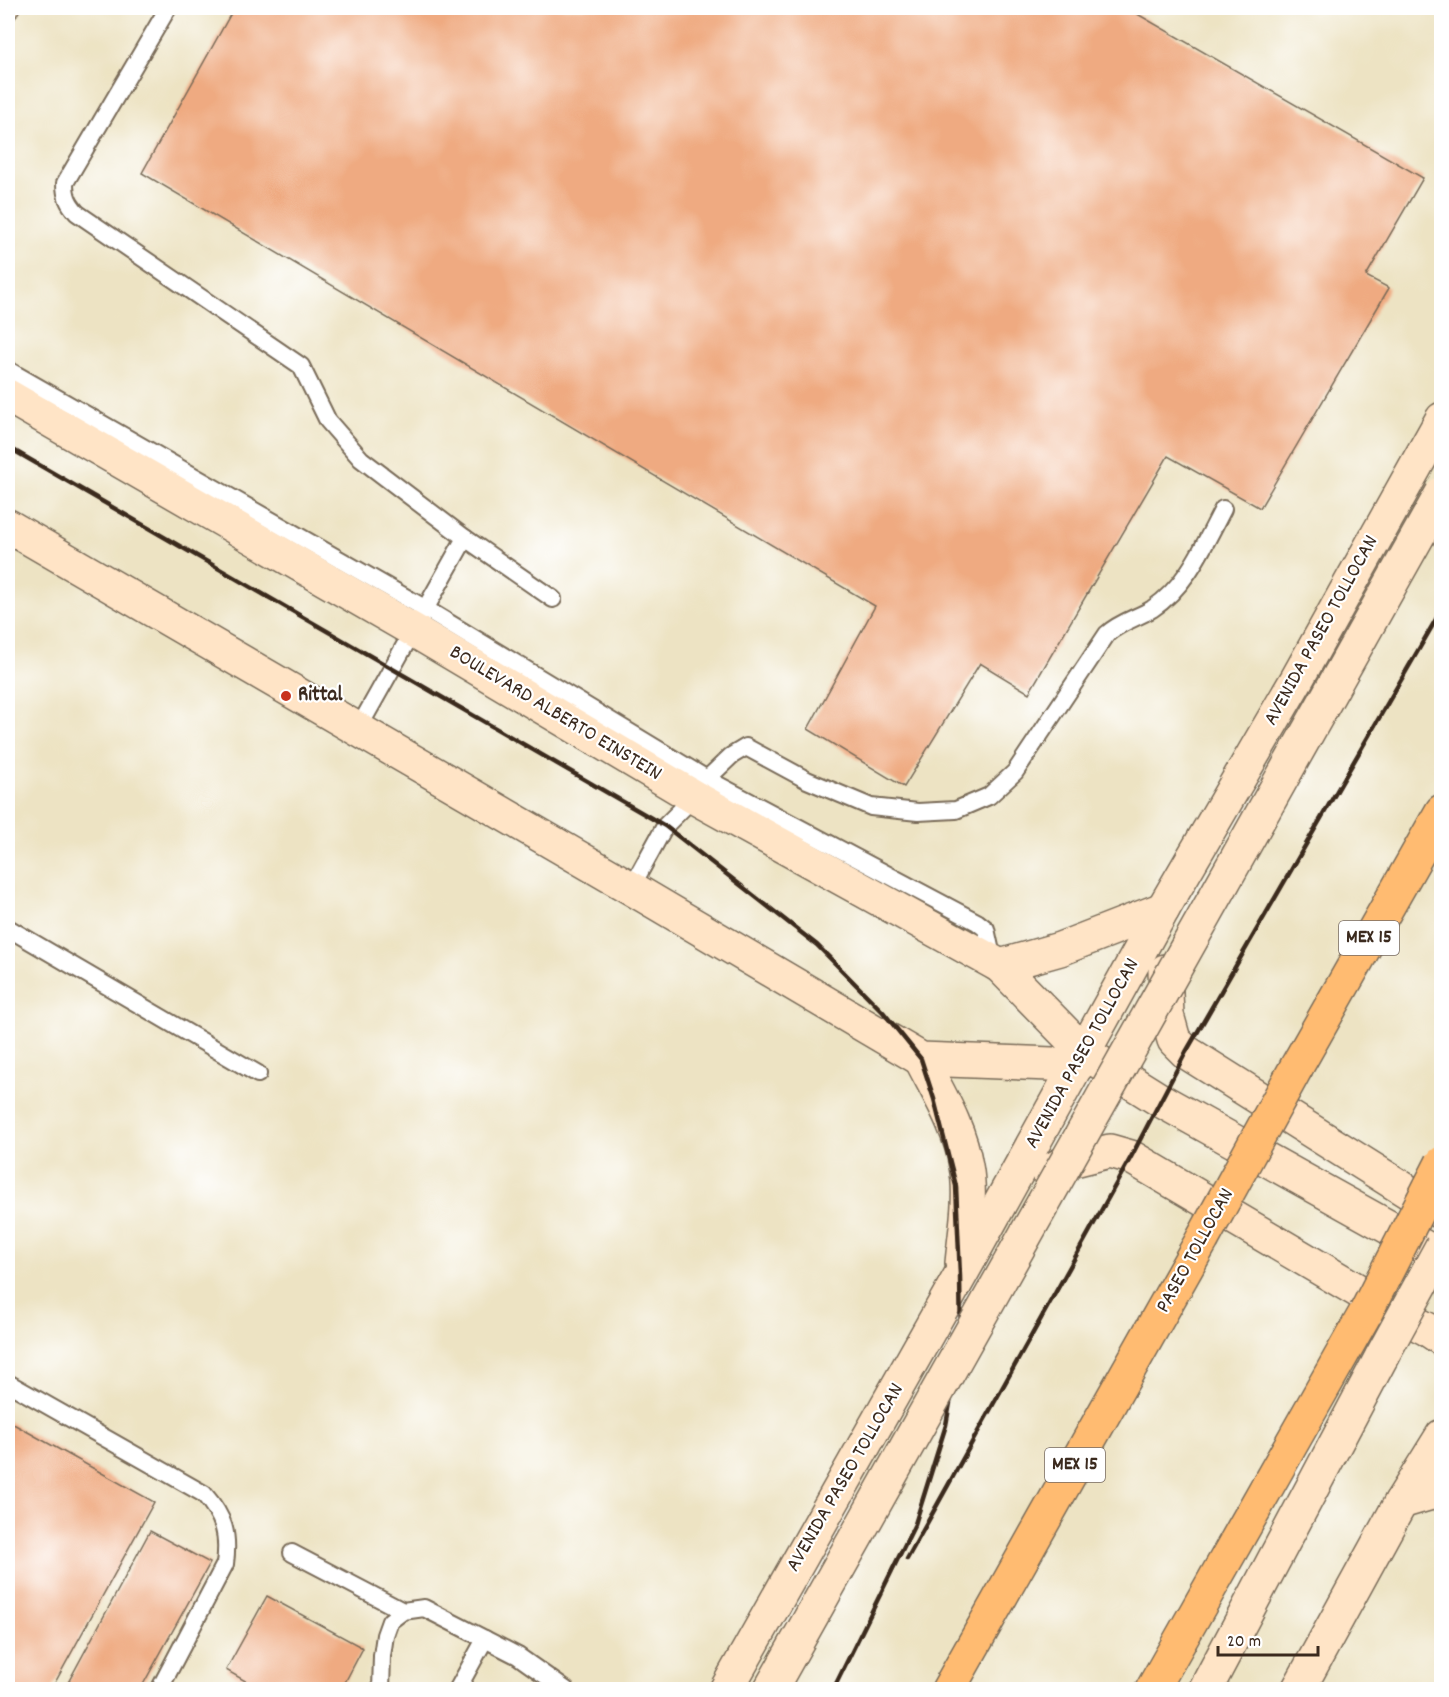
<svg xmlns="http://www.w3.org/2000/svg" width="1449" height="1697" viewBox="0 0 1449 1697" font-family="Dekko,sans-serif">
  <rect width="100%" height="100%" fill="#fff"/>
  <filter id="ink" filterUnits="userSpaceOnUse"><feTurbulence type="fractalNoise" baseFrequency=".0167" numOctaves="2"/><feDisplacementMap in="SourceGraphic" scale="12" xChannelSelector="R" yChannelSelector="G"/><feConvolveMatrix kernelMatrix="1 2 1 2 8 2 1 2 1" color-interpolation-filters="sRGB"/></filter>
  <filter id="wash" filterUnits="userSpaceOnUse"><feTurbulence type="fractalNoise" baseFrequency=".008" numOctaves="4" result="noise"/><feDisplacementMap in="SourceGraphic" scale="24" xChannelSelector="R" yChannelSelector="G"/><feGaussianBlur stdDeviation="1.35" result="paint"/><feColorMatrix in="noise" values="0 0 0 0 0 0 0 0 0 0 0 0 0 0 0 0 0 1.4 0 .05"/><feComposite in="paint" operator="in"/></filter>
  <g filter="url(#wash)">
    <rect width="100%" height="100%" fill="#ede3c3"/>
    <g id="blocks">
      <g fill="#efaa81">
        <path d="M8,8H21L8,30Z"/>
        <path d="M234,8H1127L1423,178L1366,276L1389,288L1260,508L1168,456L1029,693L980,663L904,787L808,729L875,606L142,173Z"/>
        <path d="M8,1421L154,1502L51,1690H8Z"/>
        <path d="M150,1531L210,1563L140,1690H64Z"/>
        <path d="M267,1596L363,1648L341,1690H261L226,1670Z"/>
      </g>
    </g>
  </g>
  <g filter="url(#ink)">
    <use href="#blocks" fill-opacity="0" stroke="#796b58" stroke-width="1.5"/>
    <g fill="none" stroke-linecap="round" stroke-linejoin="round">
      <g stroke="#796b58" stroke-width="20">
        <g id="service">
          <path d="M168,8L65,183C65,196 68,203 77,213L301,366L328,421L361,459L465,538L358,729"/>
          <path d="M8,370L426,609L707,779L977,922L986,929L993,961"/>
          <path d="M465,538L553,599"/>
          <path d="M631,888L665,826L694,797L707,779L731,756L746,747L807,780L871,807L918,812L956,810L989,796L1015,772L1107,634C1120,622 1137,618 1152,609C1187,586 1204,545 1223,509"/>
          <path d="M8,928L258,1074"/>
          <path d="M8,1383L204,1494C224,1517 229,1534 225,1564L159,1690"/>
          <path d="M292,1553L403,1611"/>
          <path d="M381,1690L382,1656L385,1635L390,1621L403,1611L424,1608L518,1656L566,1690"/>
          <path d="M457,1690L485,1639"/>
        </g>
      </g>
      <g stroke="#796b58" stroke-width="36">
        <g id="secondary">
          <path d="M8,396L413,630L694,797L993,962L1000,966L1085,1053L1160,1100L1442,1257"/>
          <path d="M8,526L631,888L921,1059L1078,1065"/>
          <path d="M1000,966L1060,949L1163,909"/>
          <path d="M1165,971L1167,1015L1174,1040L1186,1052L1442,1213"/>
          <path d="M921,1059C938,1093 960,1127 966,1166C972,1197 965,1231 962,1263"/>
          <path d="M1048,1172L1066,1162L1110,1151L1131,1157L1401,1316L1427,1329L1442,1339"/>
          <path d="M1401,1502L1442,1490"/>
          <path d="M726,1690L960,1276L1163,909L1297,679L1442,419"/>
          <path d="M1205,1690L1382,1356"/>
          <path d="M1298,1690L1401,1502L1442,1436"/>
        </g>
      </g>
      <g stroke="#796b58" stroke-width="36">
        <g id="trunk">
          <path d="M1297,1066L1442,811"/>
          <path d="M948,1690L1202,1240"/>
          <path d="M1152,1690L1366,1312"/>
        </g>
      </g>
      <use href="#service" stroke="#fff" stroke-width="16"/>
      <use href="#secondary" stroke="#ffe4c6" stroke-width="33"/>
      <use href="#trunk" stroke="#ffbb71" stroke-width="33"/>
      <g stroke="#3b2a1e" stroke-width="4.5">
        <path d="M8,447L665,826L817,945L883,1012L921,1059L934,1099L956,1186L960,1276L961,1342L946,1425L915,1524L833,1690"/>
        <path d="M907,1559L1131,1157L1186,1052L1442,609"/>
      </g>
      <g stroke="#796b58" stroke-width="36" stroke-linecap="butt">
        <g id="secondary-bridge">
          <path d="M1382,1356L1442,1246"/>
          <path d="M770,1690L1442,493"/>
        </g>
      </g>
      <g stroke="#796b58" stroke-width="36" stroke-linecap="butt">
        <g id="trunk-bridge">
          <path d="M1202,1240L1297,1066"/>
          <path d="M1366,1312L1442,1163"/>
        </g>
      </g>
      <use href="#secondary-bridge" stroke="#ffe4c6" stroke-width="33"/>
      <use href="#trunk-bridge" stroke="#ffbb71" stroke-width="33"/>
    </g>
  </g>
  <circle fill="#c8321e" stroke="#fff" stroke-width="2" cx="286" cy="696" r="6"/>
  <g text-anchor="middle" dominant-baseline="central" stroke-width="4.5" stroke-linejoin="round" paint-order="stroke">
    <g fill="#fff" stroke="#766a62" stroke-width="1.5">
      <rect x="1339" y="921" width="60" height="34" rx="4.5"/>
      <rect x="1045" y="1448" width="60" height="34" rx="4.5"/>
    </g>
    <g font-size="20" font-weight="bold" fill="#3b2a1e">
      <text x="1369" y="938">MEX 15</text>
      <text x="1075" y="1465">MEX 15</text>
    </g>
    <g font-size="21" fill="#3b2a1e" stroke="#fff">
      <text transform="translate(1322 631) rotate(-61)">AVENIDA PASEO TOLLOCAN</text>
      <text transform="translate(555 714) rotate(31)">BOULEVARD ALBERTO EINSTEIN</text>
      <text transform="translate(1083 1054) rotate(-61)">AVENIDA PASEO TOLLOCAN</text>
      <text transform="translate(1196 1251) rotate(-61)">PASEO TOLLOCAN</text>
      <text transform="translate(846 1478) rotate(-60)">AVENIDA PASEO TOLLOCAN</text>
    </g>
    <g font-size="21" font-weight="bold" fill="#3b2a1e" stroke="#fff" text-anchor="start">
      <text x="298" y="696">Rittal</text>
    </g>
  </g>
  <rect width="1449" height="1697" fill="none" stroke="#fff" stroke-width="30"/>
  <path d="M1218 1646v9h100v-9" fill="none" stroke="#3b2a1e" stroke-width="3"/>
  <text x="1227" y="1646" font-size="18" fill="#3b2a1e" stroke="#ffffff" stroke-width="4.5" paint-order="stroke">20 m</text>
</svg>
